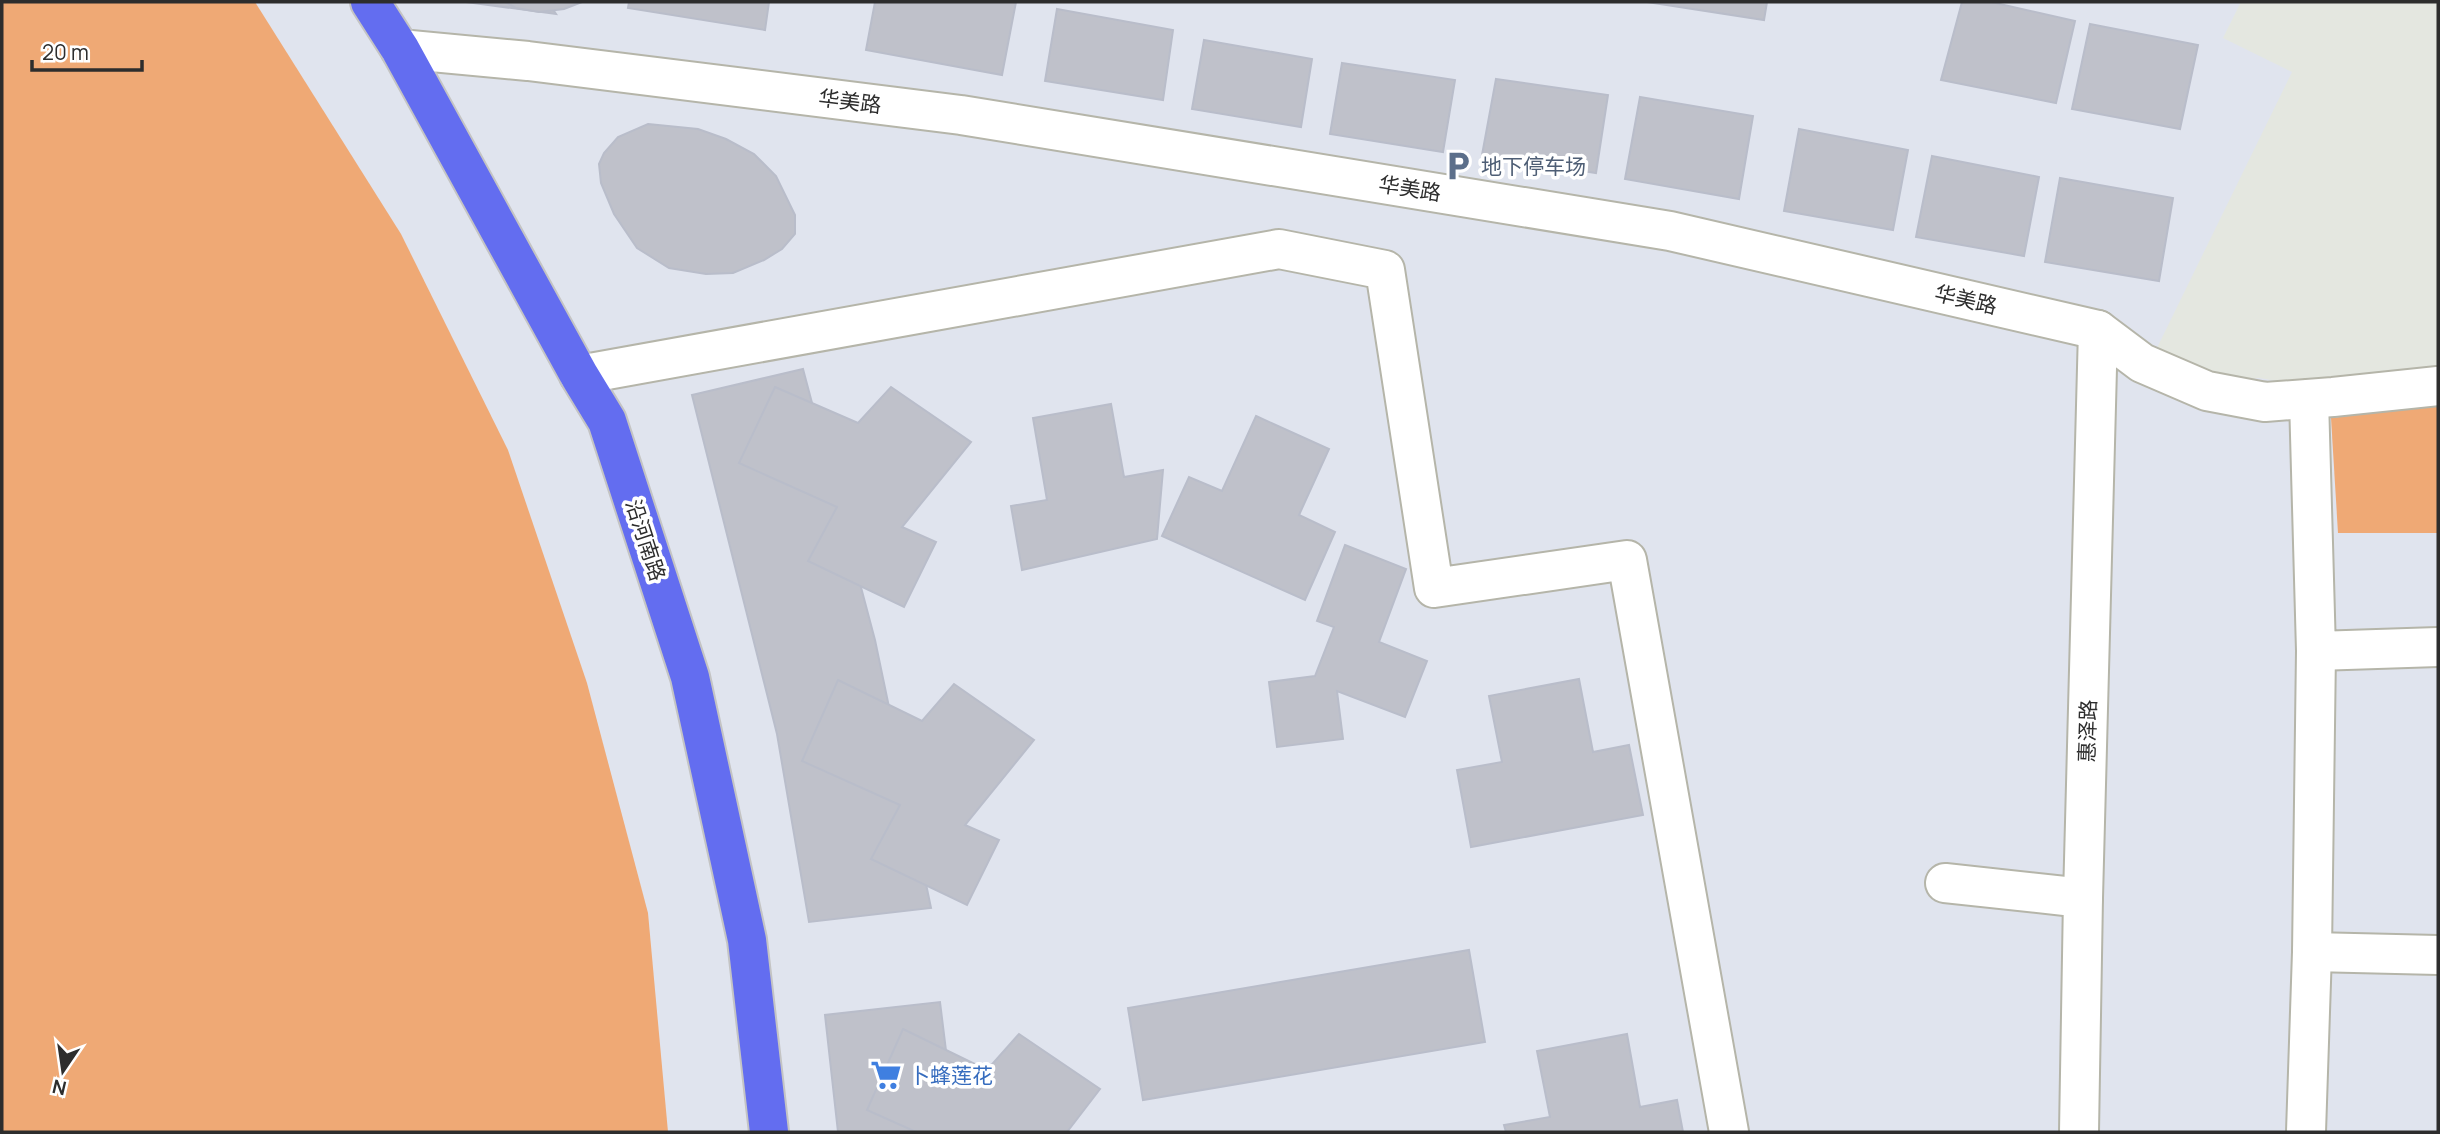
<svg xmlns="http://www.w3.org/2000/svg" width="2440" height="1134" viewBox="0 0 2440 1134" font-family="Manrope,'Noto Sans SC',sans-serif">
  <rect width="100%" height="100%" fill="#e0e4ee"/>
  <path fill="#e4e7e0" d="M2241,2H2438V369L2314,387L2259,378L2228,383L2154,354L2292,72L2223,38Z"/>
  <g fill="#efa975">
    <path d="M2,2H255L401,234L508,450L587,683L648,913L668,1132H2Z"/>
    <path d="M2438,405V533H2338L2331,418Z"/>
  </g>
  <g fill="#bfc1ca" stroke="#b9bdca" stroke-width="2">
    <path d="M466,2H548L556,14Z"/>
    <path d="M505,2H582L564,9L539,12L516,8Z"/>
    <path d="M629,2H769L765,30L628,8Z"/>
    <path d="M875,2H1016L1002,75L866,50Z"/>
    <path d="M1647,2H1767L1764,20Z"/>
    <path d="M1962,2H1991L2075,21L2056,103L1941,80Z"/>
    <path d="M1057,9L1173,30L1163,100L1045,81Z"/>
    <path d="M2090,24L2198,45L2180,129L2072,109Z"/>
    <path d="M1204,40L1312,59L1301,127L1192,109Z"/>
    <path d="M1342,63L1455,80L1443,152L1330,134Z"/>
    <path d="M1496,79L1608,95L1596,173L1482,155Z"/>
    <path d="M1640,97L1753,116L1739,199L1625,179Z"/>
    <path d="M648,124L698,129L726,139L754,154L776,176L795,215V234L782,249L764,260L733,273L706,274L669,268L637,248L614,214L601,183L599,164L604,153L618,137Z"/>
    <path d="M1799,129L1908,150L1893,230L1784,211Z"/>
    <path d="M1932,156L2039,177L2024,256L1916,237Z"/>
    <path d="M2060,178L2173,198L2159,281L2045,262Z"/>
    <path d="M803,369L875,640L931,908L809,922L777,734L692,395Z"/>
    <path d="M775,387L858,423L891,387L971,442L902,527L936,542L904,607L808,561L837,507L739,463Z"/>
    <path d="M1111,404L1124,477L1163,470L1157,539L1022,570L1011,506L1047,500L1033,418Z"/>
    <path d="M1256,416L1329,449L1299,515L1335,532L1305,600L1162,536L1189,477L1222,491Z"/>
    <path d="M1345,545L1406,569L1379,642L1427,661L1405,717L1337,691L1343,739L1277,747L1269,682L1315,676L1334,627L1317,621Z"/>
    <path d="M1579,679L1593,752L1629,745L1643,815L1471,847L1457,770L1502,762L1489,696Z"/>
    <path d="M838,680L922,721L954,684L1034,740L965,825L999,840L967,905L871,859L900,805L802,761Z"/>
    <path d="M1469,950L1485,1042L1143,1100L1128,1008Z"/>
    <path d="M940,1002L956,1132H838L825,1015Z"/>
    <path d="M903,1029L987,1070L1019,1034L1100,1089L1067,1132H916L867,1110Z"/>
    <path d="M1627,1034L1640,1107L1677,1100L1683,1132H1506L1504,1125L1550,1117L1537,1051Z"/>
  </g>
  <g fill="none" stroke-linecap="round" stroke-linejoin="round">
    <g stroke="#b5b5a9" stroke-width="42">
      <g id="minor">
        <path d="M400,49L528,61L961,115L1670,231L2098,330L2142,363L2207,391L2265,402L2333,397L2438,386"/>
        <path d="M579,375L1279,249L1385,270L1434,588L1627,560L1729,1132"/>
        <path d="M2309,399L2316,651L2438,647"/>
        <path d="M1945,883L2083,898"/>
        <path d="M2312,952L2438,955"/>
        <path d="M2079,1132L2083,898L2098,330"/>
        <path d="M2306,1132L2312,952L2316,651"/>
      </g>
    </g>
    <g stroke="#c4c4c4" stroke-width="42">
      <path id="major" d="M370,2L400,49L579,375L607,421L690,677L747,940L769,1132"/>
    </g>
    <use href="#minor" stroke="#fff" stroke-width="38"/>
    <use href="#major" stroke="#636df0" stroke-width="38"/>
  </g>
  <defs>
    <g id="parking-bare" transform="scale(2.415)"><path d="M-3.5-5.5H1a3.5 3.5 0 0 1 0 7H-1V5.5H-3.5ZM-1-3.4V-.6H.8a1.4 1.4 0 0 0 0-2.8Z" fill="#5c6f8a" stroke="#fff" stroke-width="2.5" paint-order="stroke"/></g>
    <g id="supermarket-bare" transform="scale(2.415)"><path d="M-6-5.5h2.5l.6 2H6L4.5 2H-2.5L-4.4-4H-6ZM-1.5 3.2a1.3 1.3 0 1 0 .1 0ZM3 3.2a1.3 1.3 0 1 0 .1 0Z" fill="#3f7fe0" stroke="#fff" stroke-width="2.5" paint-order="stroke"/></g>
  </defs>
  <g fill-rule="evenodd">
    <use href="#parking-bare" x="1458" y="166"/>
    <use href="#supermarket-bare" x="886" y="1075"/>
  </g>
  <g text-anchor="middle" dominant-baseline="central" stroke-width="7" stroke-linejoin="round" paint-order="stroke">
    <g font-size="21" fill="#2d2d2d" stroke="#fff">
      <text transform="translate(850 101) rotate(7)">华美路</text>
      <text transform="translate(1410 188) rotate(9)">华美路</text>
      <text transform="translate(1966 299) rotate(13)">华美路</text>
      <text transform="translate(646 540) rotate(72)">沿河南路</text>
      <text transform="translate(2087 731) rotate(-88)">惠泽路</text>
    </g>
    <g font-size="21" fill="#4e5e75" stroke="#fff" text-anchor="start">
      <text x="1481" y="166">地下停车场</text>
    </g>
    <g font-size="21" fill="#366cbe" stroke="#fff" text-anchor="start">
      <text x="909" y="1075">卜蜂莲花</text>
    </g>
  </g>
  <rect width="2440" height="1134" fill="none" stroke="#2d2d2d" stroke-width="7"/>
  <g transform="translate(63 1071) rotate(193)" stroke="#ffffff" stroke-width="5" paint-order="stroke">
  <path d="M0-5L12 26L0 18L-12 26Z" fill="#2d2d2d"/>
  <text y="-10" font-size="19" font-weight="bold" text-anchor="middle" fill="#2d2d2d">N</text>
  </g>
  <path d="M32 60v10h110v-10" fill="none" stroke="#2d2d2d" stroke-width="3.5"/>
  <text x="42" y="60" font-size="21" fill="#2d2d2d" stroke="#ffffff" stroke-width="5" paint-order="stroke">20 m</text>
</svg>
